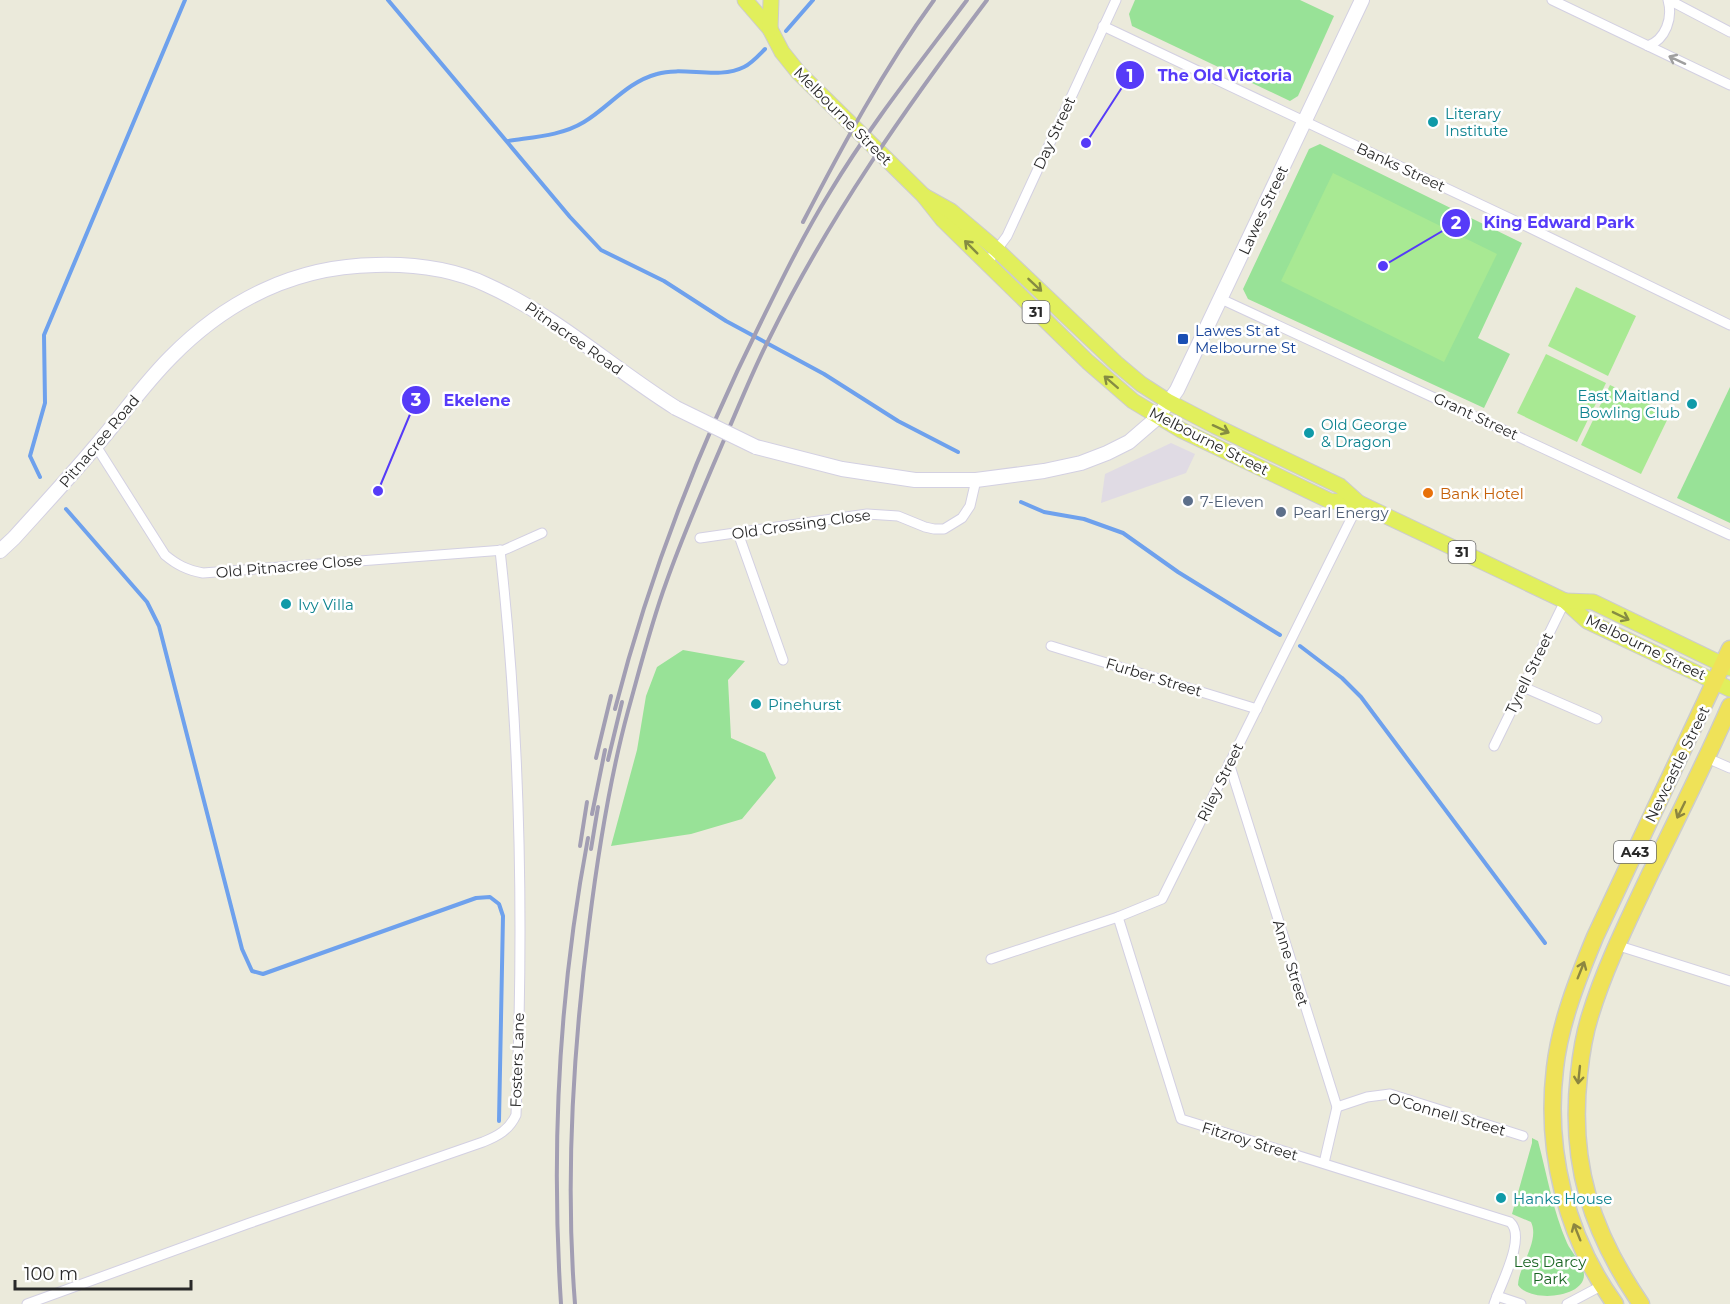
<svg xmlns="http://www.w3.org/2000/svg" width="1730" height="1304" viewBox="0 0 1730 1304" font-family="Montserrat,sans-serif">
  <rect width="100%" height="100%" fill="#ebeadb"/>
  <path fill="#e0dbe4" d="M1171,443L1195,454L1186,473L1101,503L1105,474Z"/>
  <g fill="#98e297">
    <path d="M1135,0H1300L1334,16L1298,96L1290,101L1132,26L1129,14Z"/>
    <path d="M1320,144L1522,243L1478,338L1510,354L1484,408L1248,299L1243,289L1309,149Z"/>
    <path d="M1730,387V523L1677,498Z"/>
    <path d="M683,650L745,661L728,680L731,738L765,753L776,778L742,819L691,834L611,846L637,750L646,696L657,667Z"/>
    <path d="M1532,1138L1538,1141C1547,1175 1553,1211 1567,1243C1571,1252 1584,1265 1584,1275C1584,1298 1530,1303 1518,1285C1519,1265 1540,1241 1531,1222L1512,1214L1532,1143Z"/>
  </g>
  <g fill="#a8e993">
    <path d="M1333,173L1497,254L1444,362L1281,281Z"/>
    <path d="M1576,287L1636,316L1608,376L1548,346Z"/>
    <path d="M1546,354L1606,383L1577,442L1517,413Z"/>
    <path d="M1610,385L1670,414L1641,474L1581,445Z"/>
  </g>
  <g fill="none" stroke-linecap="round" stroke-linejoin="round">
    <g stroke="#6ea1ed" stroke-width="4">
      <path d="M388,0L570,217L601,250L664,281L726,321L824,374L898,421L958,452"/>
      <path d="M786,31L813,0"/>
      <path d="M508,141C533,137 561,136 584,122C609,107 627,82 657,74C684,66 718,80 744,67C752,63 759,55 765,49"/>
      <path d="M40,477L30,456L45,403L44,335L185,0"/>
      <path d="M1021,502L1044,512L1084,519L1123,533L1178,572L1280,635"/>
      <path d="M66,509L147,602L159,626L242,949L252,971L263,974L476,898L490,897L499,904L503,916L499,1121"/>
      <path d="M1300,646L1342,678L1361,697L1545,943"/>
    </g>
    <g stroke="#d3d0e2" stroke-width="11">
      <g id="minor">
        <path d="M1552,0L1730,85"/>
        <path d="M1669,0L1730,32"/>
        <path d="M1103,26L1528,227L1730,325"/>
        <path d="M1648,46C1666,39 1673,18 1668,0"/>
        <path d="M987,263L1007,236L1116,0"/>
        <path d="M1221,299L1730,535"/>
        <path d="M96,446L165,555C177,565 187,570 203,573L504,550L542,533"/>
        <path d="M738,533L783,660"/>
        <path d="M700,538L867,514L898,516L925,527L934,529H944L962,518L970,506L976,480"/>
        <path d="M1051,646L1257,709"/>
        <path d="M1523,687L1597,719"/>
        <path d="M1494,746L1565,601"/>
        <path d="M1707,758L1730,768"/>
        <path d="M1229,763L1337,1107L1324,1163"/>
        <path d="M1118,917L1181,1119L1510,1222C1527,1237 1500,1285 1494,1304"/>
        <path d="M1616,945L1730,981"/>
        <path d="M991,959L1118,917L1162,899L1359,503"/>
        <path d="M1337,1107L1367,1097L1390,1094L1523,1136"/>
        <path d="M1497,1296L1521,1304"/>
        <path d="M27,1304L247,1224L483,1142C498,1136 509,1130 516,1115C524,926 521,738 500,550"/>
        <path d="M1567,1304L1601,1286"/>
      </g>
    </g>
    <g stroke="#d3d0e2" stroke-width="16">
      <g id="secondary">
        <path d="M756,447L842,469L915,480H976L1044,471L1081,463L1107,453L1129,442L1158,417L1177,390L1362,0"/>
        <path d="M0,551L14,538C41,508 69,478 95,447C121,417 143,385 171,357C227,300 296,266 376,265C413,264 453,269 487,285C556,316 612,368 676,408"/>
      </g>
    </g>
    <g stroke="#ccc" stroke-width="17">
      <g id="primary">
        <path d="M745,0L770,29L782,52L798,72L924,196L943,220L1088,362L1133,401L1181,430L1330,501L1359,503"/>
        <path d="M770,29L771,0"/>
        <path d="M924,196L951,211L997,250L1116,363L1141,384L1169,402L1215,426L1340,486L1359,503L1565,601L1587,621L1730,689"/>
        <path d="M1565,601L1593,602L1730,668"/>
      </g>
    </g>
    <g stroke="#ccc" stroke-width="19">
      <g id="trunk">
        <path d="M1615,1304C1566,1237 1545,1150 1555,1068C1560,1023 1578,978 1595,937L1730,649"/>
        <path d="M1641,1304C1591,1231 1569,1163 1579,1074C1581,1055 1584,1035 1590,1016C1605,967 1628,921 1650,874C1677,819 1705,763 1730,706"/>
      </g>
    </g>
    <use href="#minor" stroke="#fff" stroke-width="9"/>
    <use href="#secondary" stroke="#fff" stroke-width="14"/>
    <use href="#primary" stroke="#e1ef5c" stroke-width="15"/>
    <use href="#trunk" stroke="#efe258" stroke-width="16"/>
    <g stroke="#a29eb3" stroke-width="4">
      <path d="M803,222C843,145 883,70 934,0"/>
      <path d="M615,709C649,576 699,447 760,324C782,279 804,234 830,192C870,125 920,63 967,0"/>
      <path d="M596,758L611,696"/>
      <path d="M608,760L622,702"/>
      <path d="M592,814L605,750"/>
      <path d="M580,846L587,802"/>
      <path d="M591,849L598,807"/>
      <path d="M561,1304C551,1149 559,991 588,838"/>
      <path d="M575,1304C565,1178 573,1050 589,925C598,853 609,781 628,711C640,668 651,624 666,583C684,532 706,482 727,433C741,401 754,368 770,337C829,217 907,106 987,0"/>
    </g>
    <g stroke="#d3d0e2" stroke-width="16" stroke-linecap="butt">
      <path id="secondary-bridge" d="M676,408L756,447"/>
    </g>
    <use href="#secondary-bridge" stroke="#fff" stroke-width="14"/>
  </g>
  <defs><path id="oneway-shaft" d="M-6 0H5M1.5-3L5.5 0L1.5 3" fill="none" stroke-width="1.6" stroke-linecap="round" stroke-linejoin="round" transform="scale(1.5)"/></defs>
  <use stroke="#9f9f9f" href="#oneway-shaft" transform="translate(1677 60) rotate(-155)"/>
  <g stroke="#858c42">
    <use href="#oneway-shaft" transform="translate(971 247) rotate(-135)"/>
    <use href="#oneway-shaft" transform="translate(1035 285) rotate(43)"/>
    <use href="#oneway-shaft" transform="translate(1111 382) rotate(-139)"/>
    <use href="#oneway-shaft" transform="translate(1221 429) rotate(25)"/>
    <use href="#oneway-shaft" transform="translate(1621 616) rotate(26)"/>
  </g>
  <g stroke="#8c8640">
    <use href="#oneway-shaft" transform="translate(1681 810) rotate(116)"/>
    <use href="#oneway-shaft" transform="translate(1581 970) rotate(-68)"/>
    <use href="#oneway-shaft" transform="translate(1579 1075) rotate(96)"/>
    <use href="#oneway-shaft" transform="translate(1577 1232) rotate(-112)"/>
  </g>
  <g fill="#0f9aa8" stroke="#fff" stroke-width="2">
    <circle cx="1433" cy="122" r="6"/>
    <circle cx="1692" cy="404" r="6"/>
    <circle cx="1309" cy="433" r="6"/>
    <circle cx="286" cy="604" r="6"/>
    <circle cx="756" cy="704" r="6"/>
    <circle cx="1501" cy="1198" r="6"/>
  </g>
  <rect fill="#1a4fb4" stroke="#fff" stroke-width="2" x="1177" y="333" width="12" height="12" rx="3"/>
  <circle fill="#e8710a" stroke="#fff" stroke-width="2" cx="1428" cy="493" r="6"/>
  <g fill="#5c6f8a" stroke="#fff" stroke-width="2">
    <circle cx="1188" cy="501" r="6"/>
    <circle cx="1281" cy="512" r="6"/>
  </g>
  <g text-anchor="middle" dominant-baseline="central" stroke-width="5" stroke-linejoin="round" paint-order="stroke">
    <g fill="#fff" stroke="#696969" stroke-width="1.5">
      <rect x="1022.5" y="301" width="27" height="22" rx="4.5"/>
      <rect x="1448.5" y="541" width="27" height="22" rx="4.5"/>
      <rect x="1614" y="841" width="42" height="22" rx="4.5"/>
    </g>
    <g font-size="14" font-weight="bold" fill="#292929">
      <text x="1036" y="312">31</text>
      <text x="1462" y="552">31</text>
      <text x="1635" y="852">A43</text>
    </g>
    <g font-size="15" fill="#0d838f" stroke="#fff" text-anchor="start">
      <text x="1445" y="113">Literary<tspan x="1445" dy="17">Institute</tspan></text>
      <text x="1680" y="395" text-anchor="end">East Maitland<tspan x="1680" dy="17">Bowling Club</tspan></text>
      <text x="1321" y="424">Old George<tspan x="1321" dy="17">&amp; Dragon</tspan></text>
      <text x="298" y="604">Ivy Villa</text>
      <text x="768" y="704">Pinehurst</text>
      <text x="1513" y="1198">Hanks House</text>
    </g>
    <g font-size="15" fill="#292929" stroke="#fff">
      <text transform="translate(843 116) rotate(45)">Melbourne Street</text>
      <text transform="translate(1054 133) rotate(-65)">Day Street</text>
      <text transform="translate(1401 167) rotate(25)">Banks Street</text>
      <text transform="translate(1263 210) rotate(-65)">Lawes Street</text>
      <text transform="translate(574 338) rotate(35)">Pitnacree Road</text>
      <text transform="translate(1476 416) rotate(25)">Grant Street</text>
      <text transform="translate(99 441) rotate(-50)">Pitnacree Road</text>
      <text transform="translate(1209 441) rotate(27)">Melbourne Street</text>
      <text transform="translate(801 524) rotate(-8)">Old Crossing Close</text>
      <text transform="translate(289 566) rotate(-5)">Old Pitnacree Close</text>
      <text transform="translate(1646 647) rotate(26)">Melbourne Street</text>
      <text transform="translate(1529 673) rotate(-64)">Tyrell Street</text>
      <text transform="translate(1154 677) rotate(17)">Furber Street</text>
      <text transform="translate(1677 764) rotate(-64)">Newcastle Street</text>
      <text transform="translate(1220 782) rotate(-64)">Riley Street</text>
      <text transform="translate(1291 963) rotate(73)">Anne Street</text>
      <text transform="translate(517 1060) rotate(-88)">Fosters Lane</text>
      <text transform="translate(1447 1114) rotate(16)">O'Connell Street</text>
      <text transform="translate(1250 1141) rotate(17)">Fitzroy Street</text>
    </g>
    <g font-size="15" fill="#164399" stroke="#fff" text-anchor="start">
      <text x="1195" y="330">Lawes St at<tspan x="1195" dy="17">Melbourne St</tspan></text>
    </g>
    <g font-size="15" fill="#c56008" stroke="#fff" text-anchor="start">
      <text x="1440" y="493">Bank Hotel</text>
    </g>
    <g font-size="15" fill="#4e5e75" stroke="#fff" text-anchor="start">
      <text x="1200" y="501">7-Eleven</text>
      <text x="1293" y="512">Pearl Energy</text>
    </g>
    <g font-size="15" fill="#1a6523" stroke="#fff">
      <text x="1550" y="1261">Les Darcy<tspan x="1550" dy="17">Park</tspan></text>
    </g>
  </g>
  <path fill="none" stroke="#563bf8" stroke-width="2" d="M1086 143L1130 75M1383 266L1456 223M378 491L416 400"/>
  <g fill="#563bf8" stroke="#fff" stroke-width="2">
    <circle cx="1086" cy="143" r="6"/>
    <circle cx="1383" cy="266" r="6"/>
    <circle cx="378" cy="491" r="6"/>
    <circle cx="1130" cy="75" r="15"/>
    <circle cx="1456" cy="223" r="15"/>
    <circle cx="416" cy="400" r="15"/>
  </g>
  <g font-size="18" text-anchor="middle" font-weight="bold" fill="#fff">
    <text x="1130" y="82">1</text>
    <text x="1456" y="229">2</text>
    <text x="416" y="406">3</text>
  </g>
  <g font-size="16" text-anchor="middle" font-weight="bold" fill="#563bf8" stroke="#fff" stroke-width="5" stroke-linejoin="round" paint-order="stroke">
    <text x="1225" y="81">The Old Victoria</text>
    <text x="1559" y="228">King Edward Park</text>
    <text x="477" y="406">Ekelene</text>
  </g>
  <path d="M15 1280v9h176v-9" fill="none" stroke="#292929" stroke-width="3"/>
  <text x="24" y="1280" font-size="18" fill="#292929" stroke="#ffffff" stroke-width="4.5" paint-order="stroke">100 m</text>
</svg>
